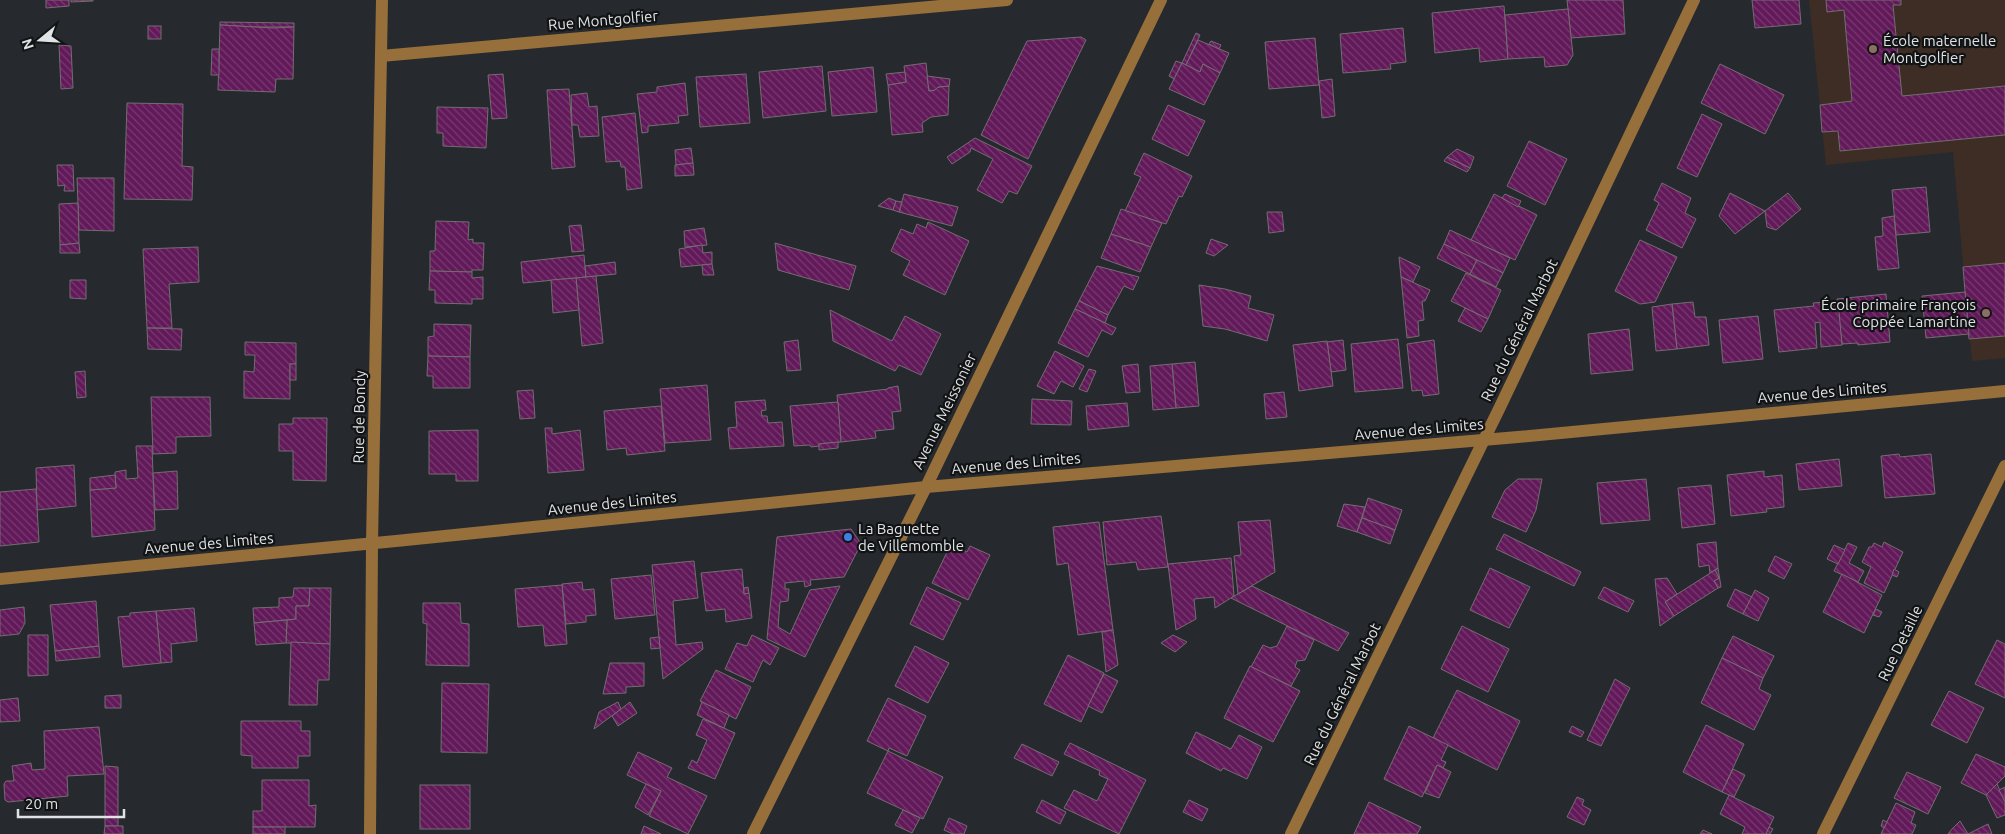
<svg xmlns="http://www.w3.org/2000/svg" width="2005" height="834" viewBox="0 0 2005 834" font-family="Ubuntu,sans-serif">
  <defs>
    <pattern id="building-back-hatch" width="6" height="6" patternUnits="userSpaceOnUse" patternTransform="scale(1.25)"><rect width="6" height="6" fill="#621959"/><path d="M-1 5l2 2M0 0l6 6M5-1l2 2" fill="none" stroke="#783a71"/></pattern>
  </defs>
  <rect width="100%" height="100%" fill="#262a2e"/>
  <path fill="#3e2d24" d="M1809,0H2005V358L1972,361L1953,152L1826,165Z"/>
  <g fill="url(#building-back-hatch)" stroke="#736d71">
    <path d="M46,0H69V6L46,8Z"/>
    <path d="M71,0H93V1L71,2Z"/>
    <path d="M1567,0H1623L1625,34L1571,38Z"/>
    <path d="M1752,0H1799L1801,24L1755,28Z"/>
    <path d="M1826,0H1901V5H1893L1902,96L2005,86V135L1840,151L1838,131L1822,132L1820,105L1852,101L1844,10L1827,12Z"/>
    <path d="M1504,6L1508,59L1480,62L1479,48L1435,53L1432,13Z"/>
    <path d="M1568,9L1573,55L1567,65L1545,67L1544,57L1508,59L1505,15Z"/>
    <path d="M220,22L294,23V27H256L220,25Z"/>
    <path d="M220,25L273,28L294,27L293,79H276L275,92L218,90Z"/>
    <rect x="148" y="26" width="13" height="13"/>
    <path d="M1403,28L1406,62L1390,64L1391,69L1343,73L1340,34Z"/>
    <path d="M1196,33L1200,35L1186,65L1182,63Z"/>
    <path d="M1081,37L1086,40L1028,159L981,135L1027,41Z"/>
    <path d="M1315,38L1319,85L1269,89L1265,42Z"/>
    <path d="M1198,40L1229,53L1220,73L1203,64L1200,72L1186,65Z"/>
    <path d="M1211,41L1221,45L1219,49L1209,44Z"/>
    <path d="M59,45L71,46L73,88L61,89Z"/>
    <path d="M212,49H219V75H211Z"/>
    <path d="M1176,61L1182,63L1174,79L1169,76Z"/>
    <path d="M926,63L929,91L935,90L938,87L949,86L948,115L931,117L922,123L923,132L892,135L888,85L906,82L904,66Z"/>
    <path d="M1182,63L1200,72L1203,64L1220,73L1204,105L1169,89Z"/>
    <path d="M1720,64L1784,95L1765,134L1701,103Z"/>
    <path d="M822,66L826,111L763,118L759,72Z"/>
    <path d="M873,67L877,112L832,116L828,72Z"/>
    <path d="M905,72L906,82L888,85L886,74Z"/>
    <path d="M503,74L507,118L492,119L488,75Z"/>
    <path d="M746,74L750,123L700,127L696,77Z"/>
    <path d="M927,76L950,79L949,86L938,87L935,90L929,91Z"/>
    <path d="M1332,79L1335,116L1322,118L1319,81Z"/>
    <path d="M685,83L688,115L678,116L679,123L648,126V132L642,133L637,94L657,92V87Z"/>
    <path d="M569,89L575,167L552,169L547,90Z"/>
    <path d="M587,93L589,107L597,106L599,136L580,137L578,125H572L571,95Z"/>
    <path d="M127,103L183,104L182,166L193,167L192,200L124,199Z"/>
    <path d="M1168,105L1205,121L1188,156L1152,139Z"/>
    <path d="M437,107L488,108L486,148L443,146V133H437Z"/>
    <path d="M635,113L642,188L627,190L625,167H621L620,161L606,162L602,117Z"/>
    <path d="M1702,114L1722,124L1697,177L1677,168Z"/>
    <path d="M975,138L1032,166L1017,194L1009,191L1002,203L977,190L993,159L971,148L970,152L952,164L947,157Z"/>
    <path d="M1529,141L1567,159L1545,205L1507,186Z"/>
    <path d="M691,148L693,163L676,165L675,150Z"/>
    <path d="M1457,149L1474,157L1470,168L1447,157Z"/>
    <path d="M1144,153L1192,176L1182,197L1179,196L1166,224L1125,211L1141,177L1134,174Z"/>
    <path d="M1447,157L1470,168L1467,172L1444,161Z"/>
    <path d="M693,163L694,175L675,176V165Z"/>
    <path d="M57,165H73L74,191H64L65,185L58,186Z"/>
    <path d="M77,178H114V231L79,230Z"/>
    <path d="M1662,183L1691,198L1685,213L1696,219L1682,248L1646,230L1659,203L1654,200Z"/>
    <path d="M1926,187L1930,232L1896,235L1892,190Z"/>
    <path d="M1730,193L1765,211L1735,234L1719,216Z"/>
    <path d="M1788,193L1801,209L1776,230L1767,227L1765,211Z"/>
    <path d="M904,194L958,207L952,226L899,212Z"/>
    <path d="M1494,194L1537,215L1515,260L1471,240Z"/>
    <path d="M1505,194L1521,201L1518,207L1502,198Z"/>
    <path d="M889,198L896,201L893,210L878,206Z"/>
    <path d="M896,201L902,202L899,212L893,210Z"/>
    <path d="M78,203L79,243L60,245L59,204Z"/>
    <path d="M1121,209L1162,223L1151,247L1111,234Z"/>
    <path d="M1267,212H1282L1284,231L1269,233Z"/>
    <path d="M1894,216L1899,268L1878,270L1875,237L1883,236L1882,218Z"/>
    <path d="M436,221L469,222L468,240L473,239V243H484L483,270H472V272L430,271V251H435Z"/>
    <path d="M928,222L969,241L945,295L903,275L910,261L891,251L901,229L913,234L917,224L926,228Z"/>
    <path d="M581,225L584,251L572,252L569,226Z"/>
    <path d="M704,228L707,245L685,247L684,231Z"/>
    <path d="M1450,230L1510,258L1503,273L1444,244Z"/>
    <path d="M1111,234L1151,247L1140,272L1101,258Z"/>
    <path d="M1211,239L1228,245L1214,256L1206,253Z"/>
    <path d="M1640,240L1677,257L1655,302L1640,304L1615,291Z"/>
    <path d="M79,243L80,253H60V245Z"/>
    <path d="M775,243L856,266L849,290L778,270Z"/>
    <path d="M1444,244L1477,260L1470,274L1437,258Z"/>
    <path d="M702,245L703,253L712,252V264L681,267L679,249Z"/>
    <path d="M198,247L199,282L169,284L172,328H147L143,249Z"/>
    <path d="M584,255L586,277L523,283L521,262Z"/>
    <path d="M1399,257L1420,267L1413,282L1401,277Z"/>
    <path d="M1477,260L1503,273L1496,287L1470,274Z"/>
    <path d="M615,262L616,274L586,277L585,266Z"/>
    <path d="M2005,263V336L1969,339L1963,267Z"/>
    <path d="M712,264L714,275H703L702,265Z"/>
    <path d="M1097,266L1139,277L1133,290L1124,286L1108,315L1079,301Z"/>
    <path d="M430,271L472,272V278L483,277V299H472V304L435,303V290H429Z"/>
    <path d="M1466,273L1501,290L1488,319L1451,301Z"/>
    <path d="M596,276L603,343L582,346L576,278Z"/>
    <path d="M1401,277L1430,290L1425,301H1422L1424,320L1418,321L1419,336L1407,338Z"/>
    <path d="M576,278L579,310L553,313L551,280Z"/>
    <path d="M70,280H86V299L70,298Z"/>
    <path d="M1199,285L1225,289L1251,296L1248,308L1274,315L1267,341L1225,329L1203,326Z"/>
    <path d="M1965,292L1969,334L1926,338L1922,296Z"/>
    <path d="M1886,294L1890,342L1858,345L1857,343L1842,344L1837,299Z"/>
    <path d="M1079,301L1108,315L1105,323L1075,309Z"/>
    <path d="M1838,301L1842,345L1821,347L1820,322L1815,323L1817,348L1779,352L1774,310L1814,306L1813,303Z"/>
    <path d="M1693,302L1695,317H1706L1709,345L1677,349L1672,304Z"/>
    <path d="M1672,304L1677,349L1656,351L1652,307Z"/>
    <path d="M1465,308L1488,319L1481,332L1458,321Z"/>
    <path d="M1075,309L1116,328L1112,335L1102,330L1088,357L1058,343Z"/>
    <path d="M830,310L892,341L905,316L941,334L921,375L899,365L895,371L833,341Z"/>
    <path d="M1758,316L1763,359L1723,363L1719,320Z"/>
    <path d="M434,324L471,325L470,357L428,356V337L434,336Z"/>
    <path d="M147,328L182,329L181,350L148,349Z"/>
    <path d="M1629,329L1633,370L1591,374L1588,334Z"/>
    <path d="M1398,339L1403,388L1355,392L1351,344Z"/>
    <path d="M798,340L801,370L787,371L784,342Z"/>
    <path d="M1343,340L1346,370L1331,372L1327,342Z"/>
    <path d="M1434,340L1439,394L1423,396L1422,390L1412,391L1407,344Z"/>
    <path d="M1327,341L1333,386L1299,391L1293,345Z"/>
    <path d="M245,342L296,343V364H290V399L244,398V371L254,372L255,355H245Z"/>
    <path d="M1055,351L1084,366L1073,387L1061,381L1054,394L1037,386Z"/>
    <path d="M428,356L470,357V388H433V376H427Z"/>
    <path d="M1195,362L1199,406L1176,408L1172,364Z"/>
    <rect x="290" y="364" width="6" height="16"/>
    <path d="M1138,364L1140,392L1126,393L1122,366Z"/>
    <path d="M1172,364L1176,408L1153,410L1150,366Z"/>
    <path d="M1089,369L1096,371L1087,392L1079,389Z"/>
    <path d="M85,371L86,397L77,398L75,372Z"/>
    <path d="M707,385L711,440L665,443L660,389Z"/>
    <path d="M898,386L901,411L892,412L894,429L875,431L876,438L841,442L837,395L888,389V388Z"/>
    <path d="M533,390L535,418L520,419L517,391Z"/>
    <path d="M1284,392L1287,417L1266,419L1264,394Z"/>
    <path d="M151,397H210L211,436L176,437V453L153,454Z"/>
    <path d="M1032,399L1072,401L1071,425L1031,424Z"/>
    <path d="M765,400L766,410L761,411L762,416H767L768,423L782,422L784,446L730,449L728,428L737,427L735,402Z"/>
    <path d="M838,402L841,442L819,444V446L811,447L810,445L794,446L790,406Z"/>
    <path d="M1127,403L1129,426L1088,430L1086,406Z"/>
    <path d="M661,406L665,451L627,455L626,448L607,450L604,411Z"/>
    <path d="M293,418H327L326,481L293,480V451H279V424H293Z"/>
    <path d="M545,428H552V434L580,430L584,470L548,473Z"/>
    <path d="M478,430V481H456V474H429V431Z"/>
    <path d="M838,442V448L819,450V444Z"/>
    <path d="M136,446H152L155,530L92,537L90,490L116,488L115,472L126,470V479L138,478Z"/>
    <path d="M1899,454L1900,457L1931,454L1935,494L1885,498L1881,456Z"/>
    <path d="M1839,459L1842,486L1799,490L1796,464Z"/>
    <path d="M74,465L76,506L37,510L36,468Z"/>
    <path d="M177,471L178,509L155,510L153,473Z"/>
    <path d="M1764,471V477L1782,475L1784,507L1766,509L1767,512L1731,516L1727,475Z"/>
    <path d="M115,475L116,488L90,490V478Z"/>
    <path d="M1518,479H1542L1536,510L1526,532L1492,517L1505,490Z"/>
    <path d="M1646,479L1650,520L1601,524L1597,483Z"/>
    <path d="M1711,485L1715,524L1682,528L1678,488Z"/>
    <path d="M36,489L39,542L0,546V492Z"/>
    <path d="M1368,498L1402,510L1395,530L1362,518Z"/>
    <path d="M1344,504L1365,507L1357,532L1337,526Z"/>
    <path d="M1161,516L1168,567L1138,570L1136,562L1107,565L1103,522Z"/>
    <path d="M1362,518L1395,530L1390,544L1357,532Z"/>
    <path d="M1270,520L1275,572L1238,594L1234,556L1241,555L1238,522Z"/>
    <path d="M1099,522L1113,630L1078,635L1068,563L1057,565L1053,527Z"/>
    <path d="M851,529L861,544L844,577L810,580L811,585L805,587L804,581L785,583V589H789L788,601L780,602L778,627L790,634L810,590L840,586L805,657L767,639L777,537Z"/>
    <path d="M1504,534L1581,572L1574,586L1496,549Z"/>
    <path d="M1716,542L1718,568L1710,573L1709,565L1699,567L1697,544Z"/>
    <path d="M1884,542L1903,552L1884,593L1864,583L1871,567L1862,562L1869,547H1872L1874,543L1882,547Z"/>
    <path d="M1848,543L1857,547L1849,563L1864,571L1858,582L1834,571Z"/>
    <path d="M951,544L967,552L970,546L990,555L968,600L932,583Z"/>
    <path d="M1834,545L1845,550L1838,564L1827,559Z"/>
    <path d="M1775,556L1792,564L1784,579L1768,571Z"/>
    <path d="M1231,558L1234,596L1215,608L1214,597L1194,599L1196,619L1176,630L1168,564Z"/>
    <path d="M694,561L698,598L673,601L676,645L702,642L703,649L663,679L652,565Z"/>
    <path d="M1490,568L1530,587L1509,628L1470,610Z"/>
    <path d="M1718,568L1721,587L1718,588L1714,581L1719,578L1715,570Z"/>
    <path d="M742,569L744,594L749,593L752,618L726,622L725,609L706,611L701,573Z"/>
    <path d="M1894,569L1899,572L1897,577L1892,575Z"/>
    <path d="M1715,570L1719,578L1714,581L1718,588L1674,616L1665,602Z"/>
    <path d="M1842,574L1882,595L1864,633L1823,612Z"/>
    <path d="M651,575L655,615L615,619L611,579Z"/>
    <path d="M1667,578L1677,594L1665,602L1674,616L1660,626L1655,579Z"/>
    <path d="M582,582L583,590L594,589L596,615L586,616V622L566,624L562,584Z"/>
    <path d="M562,585L567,644L545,646L543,625L518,627L515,589Z"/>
    <path d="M1252,586L1349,633L1338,651L1231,598Z"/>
    <path d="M748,587L749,593L744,594V588Z"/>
    <path d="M927,587L961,603L943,640L910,624Z"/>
    <path d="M1604,587L1634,601L1628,612L1598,598Z"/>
    <path d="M294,588H310L309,606H296V619L254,623L253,608L279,607V598L293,597Z"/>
    <path d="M310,588H331L330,644L286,643L287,620L296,619V606H309Z"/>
    <path d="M1735,589L1752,597L1743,614L1727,606Z"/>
    <path d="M1755,590L1769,598L1758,621L1743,614Z"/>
    <path d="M96,601L99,646L55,651L50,605Z"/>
    <path d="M423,603H460L461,623L469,624V666L426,665L427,624L423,623Z"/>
    <path d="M24,607L25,623L19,634L0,636V610Z"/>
    <path d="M194,608L197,641L171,644L172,662L161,663L156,611Z"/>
    <path d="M1876,609L1882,612L1879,617L1873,615Z"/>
    <path d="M156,611L161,663L123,667L118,617L130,616V613Z"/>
    <path d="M287,620L286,643L256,645L254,623Z"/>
    <path d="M1287,626L1314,640L1305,660L1297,661L1295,667L1300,670L1291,686L1251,667L1263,645L1270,648L1277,646Z"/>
    <path d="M1462,626L1509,649L1488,692L1441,669Z"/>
    <path d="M1113,630L1118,665L1106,672L1102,632Z"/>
    <path d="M28,635H48V675L28,676Z"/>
    <path d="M752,635L779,648L770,665L763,660L753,682L725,669L737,643L747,646Z"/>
    <path d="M1173,635L1187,642L1175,652L1161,643Z"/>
    <path d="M1733,636L1774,656L1763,678L1722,658Z"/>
    <path d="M659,637L660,648L651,649L650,638Z"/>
    <path d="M1997,640L2005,644V698L1975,684Z"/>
    <path d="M291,642L330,644L329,680H318L317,705H289Z"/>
    <path d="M99,646L100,657L56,661L55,651Z"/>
    <path d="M915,646L949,663L928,703L895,686Z"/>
    <path d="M1068,655L1104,673L1081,722L1044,704Z"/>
    <path d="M1722,658L1763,678L1759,689L1771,695L1754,730L1701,703Z"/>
    <path d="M610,663H644V686L626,687V693L603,694Z"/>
    <path d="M1250,666L1300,691L1273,742L1224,718Z"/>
    <path d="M716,670L751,687L736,719L700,701Z"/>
    <path d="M1104,674L1118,681L1102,713L1088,706Z"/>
    <path d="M1615,679L1630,688L1601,746L1587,740Z"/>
    <path d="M442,683L489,684L487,753L441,752Z"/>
    <path d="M1457,690L1520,721L1497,770L1433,738Z"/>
    <path d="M1949,691L1984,708L1967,743L1931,725Z"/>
    <path d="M121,695V708H105V696Z"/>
    <path d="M18,698L20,721L0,722V700Z"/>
    <path d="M888,698L926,716L907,756L889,748L888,751L867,741Z"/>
    <path d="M618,702L621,709L594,729L599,712Z"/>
    <path d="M630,702L637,713L618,726L612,716Z"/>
    <path d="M702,702L729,715L724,728L697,715Z"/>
    <path d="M703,719L735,733L715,779L688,768L692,760L697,763L707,740L696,735Z"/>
    <path d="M241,721H301V731H310V756H298V768H252V756L241,755Z"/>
    <path d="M1706,725L1744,744L1722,792L1683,772Z"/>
    <path d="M1409,726L1448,745L1441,760L1446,762L1443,768L1437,765L1422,797L1384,779Z"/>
    <path d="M1572,726L1584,732L1581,737L1569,732Z"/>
    <path d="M99,727L104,774L67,776L68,796L8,802L5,800L4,784L6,781H14L12,766L31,763L32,770L45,769L44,731Z"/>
    <path d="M1196,732L1231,749L1239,735L1262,747L1247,779L1223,768L1221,771L1186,753Z"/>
    <path d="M1070,743L1146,780L1119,834L1064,808L1074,790L1097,801L1108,779L1099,775L1100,771L1064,754Z"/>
    <path d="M1022,744L1059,762L1052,776L1014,758Z"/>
    <path d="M888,751L943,777L923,819L867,793Z"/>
    <path d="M638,752L672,768L667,777L707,796L688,834L649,816L661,791L627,775Z"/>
    <path d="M1976,754L2005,767V776L1986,795L1961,783Z"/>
    <path d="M1437,765L1451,772L1439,798L1425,793Z"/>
    <path d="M105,766L118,767V826H105Z"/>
    <path d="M1733,769L1745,775L1734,797L1722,792Z"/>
    <path d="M1907,772L1941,787L1928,814L1894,798Z"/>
    <path d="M262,780H309V806L316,805L315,827H253V811H262Z"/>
    <path d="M646,784L661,791L648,815L635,807Z"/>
    <path d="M1997,784L2005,802V815L1997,818L1986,795Z"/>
    <rect x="420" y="785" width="50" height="44"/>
    <path d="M2005,787V802L1999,790Z"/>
    <path d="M1729,795L1774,817L1766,834H1742L1745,827L1720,814Z"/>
    <path d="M1577,797L1584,800L1582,805L1591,810L1584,825L1567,817Z"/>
    <path d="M1042,800L1066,812L1060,824L1036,812Z"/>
    <path d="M1189,800L1208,809L1202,821L1183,812Z"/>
    <path d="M1369,802L1421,827L1417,834H1354Z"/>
    <path d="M1896,803L1915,812L1911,823L1916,825L1912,834H1881Z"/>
    <path d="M903,810L920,818L912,833L895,825Z"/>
    <path d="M949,818L967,826L964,834H953L944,830Z"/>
    <path d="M1883,820L1887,822L1884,828L1881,826Z"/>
    <path d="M1960,821L1968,834H1948L1952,829Z"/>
    <path d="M1988,824L1992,834H1968Z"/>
    <path d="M105,826H123V834H104Z"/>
    <path d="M644,826L661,834H641Z"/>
    <rect x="253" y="827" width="32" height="7"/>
    <path d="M1769,827L1773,829L1770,834H1766Z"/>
    <path d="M1703,830L1712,834H1700Z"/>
  </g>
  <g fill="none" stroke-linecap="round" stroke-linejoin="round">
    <g stroke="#976f3b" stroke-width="12">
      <path d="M381,56L1007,0"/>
      <path d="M0,579L396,541L926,487L1518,437L2005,391"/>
      <path d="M370,834L372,544L382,0"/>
      <path d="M753,834L926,487L1161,0"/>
      <path d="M1291,834L1500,407L1694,0"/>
      <path d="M1823,834L2005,466"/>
    </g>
  </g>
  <g fill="#8d6e63" stroke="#111314" stroke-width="2">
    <circle cx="1873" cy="49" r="5"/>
    <circle cx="1986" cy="313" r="5"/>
  </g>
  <circle fill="#3f7fe0" stroke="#111314" stroke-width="2" cx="848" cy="537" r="5"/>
  <g text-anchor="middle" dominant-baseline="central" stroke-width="4.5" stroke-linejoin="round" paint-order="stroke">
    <g font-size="15" fill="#e0e3e5" stroke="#111314">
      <text transform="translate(603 20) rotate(-5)">Rue Montgolfier</text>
      <text transform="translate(1519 330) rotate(-64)">Rue du Général Marbot</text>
      <text transform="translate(1822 392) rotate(-5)">Avenue des Limites</text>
      <text transform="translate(944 411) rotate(-64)">Avenue Meissonier</text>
      <text transform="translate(359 417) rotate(-89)">Rue de Bondy</text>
      <text transform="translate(1419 429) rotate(-5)">Avenue des Limites</text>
      <text transform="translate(1016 463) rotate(-5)">Avenue des Limites</text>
      <text transform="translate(612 503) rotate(-6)">Avenue des Limites</text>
      <text transform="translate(209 543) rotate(-5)">Avenue des Limites</text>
      <text transform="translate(1900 643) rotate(-64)">Rue Detaille</text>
      <text transform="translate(1342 694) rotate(-64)">Rue du Général Marbot</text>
    </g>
    <g font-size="15" fill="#e0e3e5" stroke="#111314" text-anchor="start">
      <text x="1883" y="40">École maternelle<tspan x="1883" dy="17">Montgolfier</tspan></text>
      <text x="1976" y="304" text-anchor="end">École primaire François<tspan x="1976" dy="17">Coppée Lamartine</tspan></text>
      <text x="858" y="528">La Baguette<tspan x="858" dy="17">de Villemomble</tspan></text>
    </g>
  </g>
  <g transform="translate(40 40) rotate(252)" stroke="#111314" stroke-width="4" paint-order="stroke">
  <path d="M0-4L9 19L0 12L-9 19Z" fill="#e0e3e5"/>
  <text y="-8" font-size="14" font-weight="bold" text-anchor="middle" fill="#e0e3e5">N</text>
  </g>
  <path d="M18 809v8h106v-8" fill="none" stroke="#e0e3e5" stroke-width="2.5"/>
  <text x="25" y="809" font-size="15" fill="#e0e3e5" stroke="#111314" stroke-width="4" paint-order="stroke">20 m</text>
</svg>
